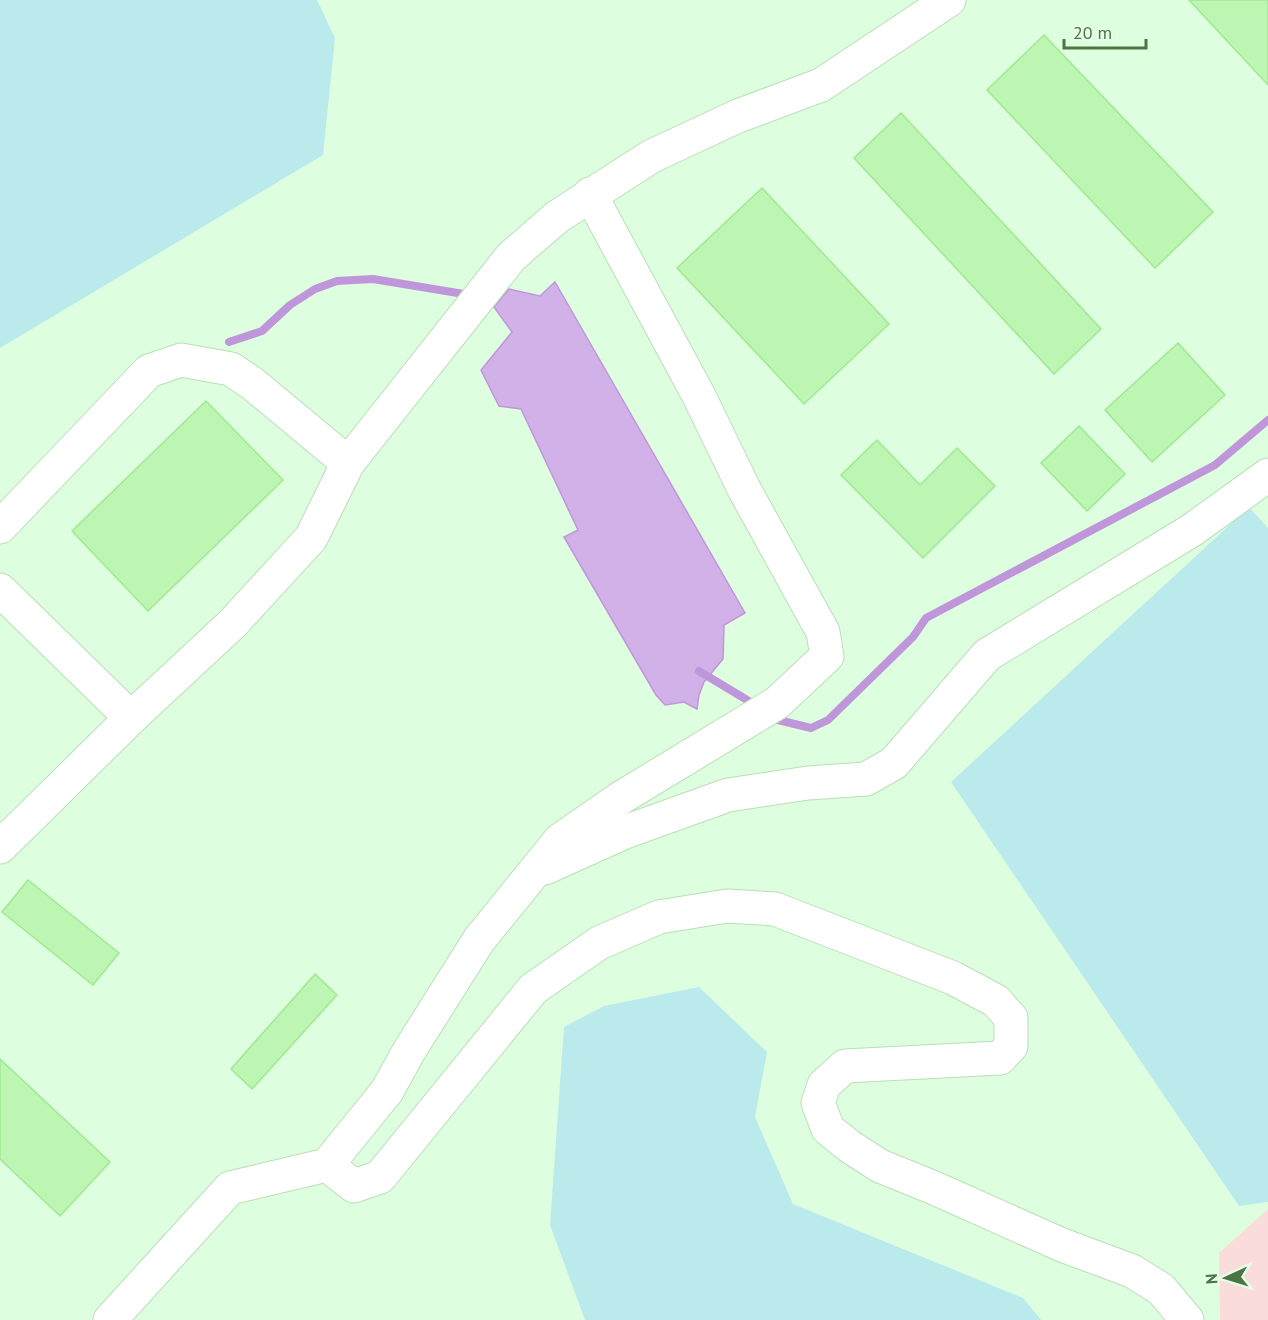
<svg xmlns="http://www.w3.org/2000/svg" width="1268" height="1320" viewBox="0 0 1268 1320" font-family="'PT Sans',sans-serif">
  <rect width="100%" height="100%" fill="#ddfedf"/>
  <path fill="#faddda" d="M1268,1209V1320H1220L1219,1253Z"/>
  <g fill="#bbeaec">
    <path d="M0,0H317L335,38L323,155L0,348Z"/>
    <path d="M1249,507L1268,528V1202L1239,1206L951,782Z"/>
    <path d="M699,987L767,1052L755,1117L793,1204L1023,1298L1041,1320H585L550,1225L564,1027L604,1006Z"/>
  </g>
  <path fill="#d2b1e8" stroke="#c096db" stroke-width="1.5" d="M555,282L745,613L724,625L723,659L704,682L699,695L697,709L684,702L665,705L656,695L564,537L578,530L521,409L499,406L481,370L512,332L494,307L509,289L540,296Z"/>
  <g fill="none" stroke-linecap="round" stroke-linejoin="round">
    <g stroke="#c096db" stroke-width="8">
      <path d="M229,342L262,331L290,305L315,289L337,281L373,279L470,295"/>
      <path d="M699,671L757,706"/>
      <path d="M770,715L778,720L811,728L828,720L913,637L926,618L1215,465L1268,420"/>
    </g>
  </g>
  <g fill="#bdf5b2" stroke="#a0e992" stroke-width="1.5">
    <path d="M1189,0H1268V85Z"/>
    <path d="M1044,35L1213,212L1155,268L987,90Z"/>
    <path d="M901,113L1101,329L1054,374L854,158Z"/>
    <path d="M762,188L889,324L804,404L677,268Z"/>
    <path d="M1178,343L1225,395L1152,462L1105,410Z"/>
    <path d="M206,401L283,480L148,611L72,531Z"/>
    <path d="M1079,426L1125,474L1087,511L1041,463Z"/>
    <path d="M877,440L920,485L957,448L995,486L923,558L841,475Z"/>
    <path d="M28,880L119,953L93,985L2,912Z"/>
    <path d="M315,974L337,995L252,1089L231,1069Z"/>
    <path d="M0,1059L110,1162L60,1216L0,1159Z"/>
  </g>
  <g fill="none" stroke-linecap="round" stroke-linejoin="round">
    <g stroke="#b9dfb6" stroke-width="35">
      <g id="minor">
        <path d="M0,527L149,371L181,360L231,369L253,384L348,463"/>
        <path d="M0,590L131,718"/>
        <path d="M0,847L131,718L233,623L311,538L348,463L511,257L557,217L652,156L738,116L821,85L949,0"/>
        <path d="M545,868L625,832L728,795L808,783L866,779L894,763L987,655L1192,530L1268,475"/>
        <path d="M327,1165L354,1186L380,1177L533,989L599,943L659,917L727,906L775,909L953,978L996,1001L1011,1018V1046L1000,1058L845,1066L824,1085L818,1103L828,1129L849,1146L880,1166L932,1187L1062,1245L1132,1271L1161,1289L1187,1320"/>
        <path d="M110,1320L230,1188L327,1165L387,1091L409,1051L479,940L560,840L619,799L777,703L827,656L823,632L744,489L699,396L590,194"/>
      </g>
    </g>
    <use href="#minor" stroke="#fff" stroke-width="33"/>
  </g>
  <g transform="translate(1226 1278) rotate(266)" stroke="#e5ffe6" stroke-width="4.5" paint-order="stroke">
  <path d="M0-4.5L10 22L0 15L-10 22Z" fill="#4d7544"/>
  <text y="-9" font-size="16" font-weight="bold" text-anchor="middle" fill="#4d7544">N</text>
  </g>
  <path d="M1064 39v9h82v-9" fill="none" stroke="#4d7544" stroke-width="3"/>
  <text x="1073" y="39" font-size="18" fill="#4d7544" stroke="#e5ffe6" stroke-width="4.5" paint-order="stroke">20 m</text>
</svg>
